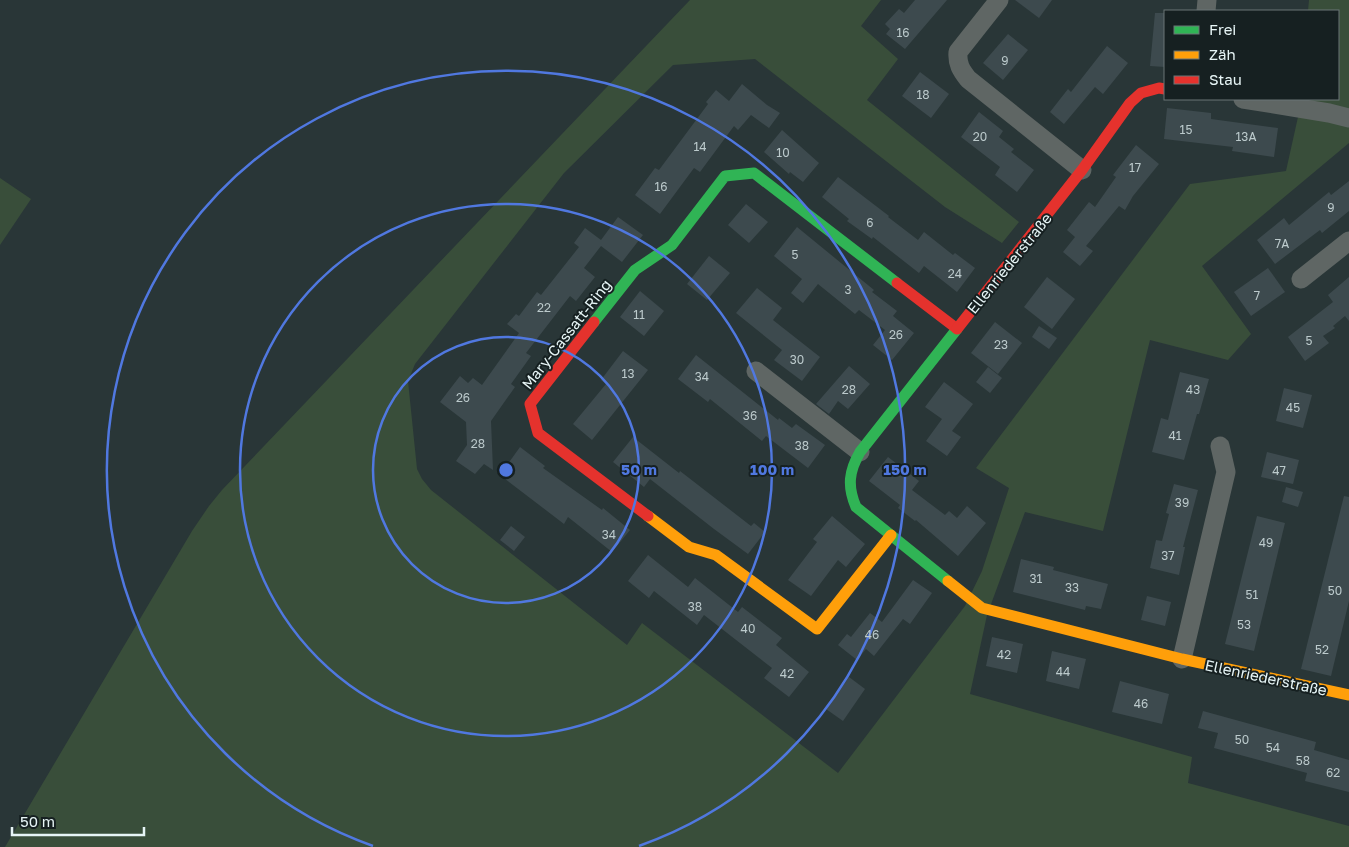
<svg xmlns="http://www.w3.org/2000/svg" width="1349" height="847" viewBox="0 0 1349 847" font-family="'Golos Text',sans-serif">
  <rect width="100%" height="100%" fill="#293637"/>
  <g fill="#394e3a">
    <path d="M690,0H881L861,26L898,59L867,100L1019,222L1002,243L945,207L755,59L673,65L564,173L415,364L408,381L417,469L422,479L431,490L627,645L642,623L838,773L965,606L982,571L1009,488L976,468L1190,184L1286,171L1302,99H1338V11H1308L1309,0H1349V143L1202,266L1251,334L1228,360L1150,340L1103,531L1025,512L987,615L970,694L1192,757L1188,783L1349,826V847H5L192,531L209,506L222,490Z"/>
    <path d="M0,178L31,199L0,245Z"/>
  </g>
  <g fill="#3d4a4e">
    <path d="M915,0H947L905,49L886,34L890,29L885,24L899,9L904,13Z"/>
    <path d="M1015,0H1052L1039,18Z"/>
    <path d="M1155,13H1165V67L1150,66Z"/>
    <path d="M1008,34L1028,50L1003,80L983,63Z"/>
    <path d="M1107,46L1128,63L1103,94L1095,87L1064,124L1050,112L1068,89L1071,92Z"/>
    <path d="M920,72L949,94L931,118L902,96Z"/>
    <path d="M742,84L767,105L780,113L769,128L751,115L738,130L734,126L700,172L694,168L660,214L635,195L655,168L659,170L708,104L706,102L716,90L729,101Z"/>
    <path d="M1167,108L1211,113V119L1278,128L1274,157L1232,151L1233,147L1164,139Z"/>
    <path d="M979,112L1003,131L999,137L1014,149L1011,152L1034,170L1017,192L995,175L1000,167L961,137Z"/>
    <path d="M782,130L819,163L803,182L790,172L789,174L764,152Z"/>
    <path d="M1136,145L1159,164L1133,196L1125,210L1119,206L1086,246L1093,251L1080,266L1063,252L1075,237L1067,230L1089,202L1095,207L1116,177L1113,175Z"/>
    <path d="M838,177L889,216L888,217L918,240L924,232L953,255L955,253L975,268L957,292L924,266L919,273L873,237L872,239L847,221L849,219L822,197Z"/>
    <path d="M1349,181V211L1322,233L1320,230L1275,264L1257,240L1284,218L1289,225L1329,192L1331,195Z"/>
    <path d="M746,204L768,222L749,243L728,225Z"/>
    <path d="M618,217L643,235L622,262L601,246L584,268L595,277L576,301L570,296L526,353L531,356L511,384L515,387L491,421L493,470L484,464L475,474L456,461L467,445L466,422L440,402L460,376L468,383L473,378L482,385L519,333L507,324L516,314L519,316L537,292L541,295L579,247L574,243L585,228L601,240Z"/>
    <path d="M797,227L874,290L872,292L897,311L893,316L914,333L892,360L873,345L885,330L859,310L855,314L818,284L803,303L791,293L802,279L774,256Z"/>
    <path d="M709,256L730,273L707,300L687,284Z"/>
    <path d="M1268,268L1285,292L1251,316L1234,292Z"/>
    <path d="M1047,277L1075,299L1052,329L1024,307Z"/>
    <path d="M1349,277V321L1345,316L1333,326L1335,328L1323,336L1329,343L1305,361L1288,337L1333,302L1328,295Z"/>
    <path d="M757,288L782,308L773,320L820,357L802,381L774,360L782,350L736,313Z"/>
    <path d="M640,291L664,311L644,336L620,317Z"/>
    <path d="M995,322L1022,343L998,374L971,353Z"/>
    <path d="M1039,326L1057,338L1049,349L1032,337Z"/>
    <path d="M623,351L648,370L592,440L573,424L606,384L601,380Z"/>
    <path d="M696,355L778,420L779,418L792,428L796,424L825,445L808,468L766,436L762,441L710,399L708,402L678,379Z"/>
    <path d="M849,366L870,384L848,409L838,401L829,414L816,404Z"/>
    <path d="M988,367L1002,378L990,393L976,382Z"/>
    <path d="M1180,372L1209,379L1199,414H1197L1184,460L1152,452L1161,418L1168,420Z"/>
    <path d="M944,382L973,404L952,431L961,437L947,456L926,441L942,419L925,407Z"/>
    <path d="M1284,388L1312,395L1303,428L1276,421Z"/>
    <path d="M633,437L679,473L680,471L751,526L754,523L765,532L748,554L714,529L650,479L644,487L613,462Z"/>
    <path d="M520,447L545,466L543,468L602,510L603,508L630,530L612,552L568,517L564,524L500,475Z"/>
    <path d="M1267,452L1299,460L1293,484L1261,477Z"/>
    <path d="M888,457L919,481L912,490L945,515L949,511L957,518L967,506L986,523L958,556L916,520L915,521L898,508L900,505L869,481Z"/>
    <path d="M1174,484L1198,490L1183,547H1185L1179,575L1150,568L1156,540L1162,541L1169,514L1166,513Z"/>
    <path d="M1286,487L1303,492L1298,507L1282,502Z"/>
    <path d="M1344,496L1349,497V601L1331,676L1301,669Z"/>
    <path d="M832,516L865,544L846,567L838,560L811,596L788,580L817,542L813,539Z"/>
    <path d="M1257,516L1285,523L1254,651L1225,644Z"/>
    <path d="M511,526L525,537L514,551L500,540Z"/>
    <path d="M648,555L688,587L695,578L738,612L742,607L782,638L776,645L809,672L789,697L764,678L772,668L704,615L697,625L654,591L649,598L628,581Z"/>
    <path d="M1021,559L1054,567L1053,570L1108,584L1101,609L1086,606L1085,610L1013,592Z"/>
    <path d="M913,580L932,593L910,624L903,619L874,656L866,649L857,660L838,645L847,634L851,637L870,613L882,622Z"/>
    <path d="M1147,596L1171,602L1165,626L1141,620Z"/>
    <path d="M992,637L1023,644L1017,673L986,666Z"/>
    <path d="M1052,651L1086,659L1079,689L1046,681Z"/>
    <path d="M849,677L865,689L843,721L826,709Z"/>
    <path d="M1120,681L1169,694L1162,724L1112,712Z"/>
    <path d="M1203,711L1316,742L1314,750L1349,760V792L1305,781L1307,773L1214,748L1218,733L1198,728Z"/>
  </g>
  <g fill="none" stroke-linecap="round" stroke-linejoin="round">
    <g stroke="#5f6664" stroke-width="19">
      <path d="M999,0L958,52C957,64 961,70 968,79L1082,170"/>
      <path d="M1206,11L1207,0"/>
      <path d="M1243,99L1329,113L1349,118"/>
      <path d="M1301,279L1349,241"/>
      <path d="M756,371L860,452"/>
      <path d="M1182,659L1226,472L1220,446"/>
    </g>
    <g stroke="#30b455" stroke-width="11">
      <path d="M594,322L635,270L672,245L725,176L754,173L897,283"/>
      <path d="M948,581L856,507C847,486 849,471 860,452L957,329"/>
    </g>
    <g stroke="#ff9f0a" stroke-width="11">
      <path d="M648,516L689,547L716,555L817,629L891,535"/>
      <path d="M948,581L982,608L1182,659L1349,695"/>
    </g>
    <g stroke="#e5322d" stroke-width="11">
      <path d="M897,283L956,328"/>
      <path d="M594,322L530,404L538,433L648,516"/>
      <path d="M957,329L1082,170L1130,103L1141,93L1159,88L1165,89"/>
    </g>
  </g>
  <g fill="none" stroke="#5078e0" stroke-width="2.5">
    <circle cx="506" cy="470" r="133"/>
    <circle cx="506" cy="470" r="266"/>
    <path d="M373 846A399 399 0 1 1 639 846"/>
  </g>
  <g text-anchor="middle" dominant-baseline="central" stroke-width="4" stroke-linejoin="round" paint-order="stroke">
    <g font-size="12" fill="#bccacc">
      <text x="903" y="32">16</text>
      <text x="1005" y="60">9</text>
      <text x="923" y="94">18</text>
      <text x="1186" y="129">15</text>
      <text x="980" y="136">20</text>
      <text x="1246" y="136">13A</text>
      <text x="700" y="146">14</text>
      <text x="783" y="152">10</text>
      <text x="1135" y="167">17</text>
      <text x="661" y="186">16</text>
      <text x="1331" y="207">9</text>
      <text x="870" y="222">6</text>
      <text x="1282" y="243">7A</text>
      <text x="795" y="254">5</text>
      <text x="955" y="273">24</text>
      <text x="848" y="289">3</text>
      <text x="1257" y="295">7</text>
      <text x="544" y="307">22</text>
      <text x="639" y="314">11</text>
      <text x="896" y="334">26</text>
      <text x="1309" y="340">5</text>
      <text x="1001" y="344">23</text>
      <text x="797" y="359">30</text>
      <text x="628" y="373">13</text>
      <text x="702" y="376">34</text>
      <text x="849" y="389">28</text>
      <text x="1193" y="389">43</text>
      <text x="463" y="397">26</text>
      <text x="1293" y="407">45</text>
      <text x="750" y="415">36</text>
      <text x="1175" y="435">41</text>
      <text x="478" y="443">28</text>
      <text x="802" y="445">38</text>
      <text x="1279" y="470">47</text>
      <text x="1182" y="502">39</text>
      <text x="609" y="534">34</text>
      <text x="1266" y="542">49</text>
      <text x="1168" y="555">37</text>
      <text x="1036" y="578">31</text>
      <text x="1072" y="587">33</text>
      <text x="1335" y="590">50</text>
      <text x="1252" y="594">51</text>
      <text x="695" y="606">38</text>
      <text x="1244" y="624">53</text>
      <text x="748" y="628">40</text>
      <text x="872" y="634">46</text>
      <text x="1322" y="649">52</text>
      <text x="1004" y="654">42</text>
      <text x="1063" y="671">44</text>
      <text x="787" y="673">42</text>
      <text x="1141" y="703">46</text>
      <text x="1242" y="739">50</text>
      <text x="1273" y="747">54</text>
      <text x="1303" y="760">58</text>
      <text x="1333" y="772">62</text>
    </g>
    <g font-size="15" fill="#e7f5f6" stroke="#162021">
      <text transform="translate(1009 263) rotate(-51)">Ellenriederstraße</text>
      <text transform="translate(566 334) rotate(-52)">Mary-Cassatt-Ring</text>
      <text transform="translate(1266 677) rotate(12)">Ellenriederstraße</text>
    </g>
  </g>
  <circle cx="506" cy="470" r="8" fill="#5078e0" stroke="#162021" stroke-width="2.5"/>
  <g font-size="15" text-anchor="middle" font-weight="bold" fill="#5078e0" stroke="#162021" stroke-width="4" stroke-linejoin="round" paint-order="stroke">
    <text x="639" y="475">50 m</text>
    <text x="772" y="475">100 m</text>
    <text x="905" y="475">150 m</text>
  </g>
  <rect x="1164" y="10" width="175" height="90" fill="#162021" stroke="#6a7576"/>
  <rect x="1174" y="26" width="25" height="8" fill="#30b455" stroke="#6a7576"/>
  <text x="1209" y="35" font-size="15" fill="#e7f5f6">Frei</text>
  <rect x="1174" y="51" width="25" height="8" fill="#ff9f0a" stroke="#6a7576"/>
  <text x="1209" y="60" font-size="15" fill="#e7f5f6">Zäh</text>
  <rect x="1174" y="76" width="25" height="8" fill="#e5322d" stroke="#6a7576"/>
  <text x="1209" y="85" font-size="15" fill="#e7f5f6">Stau</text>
  <path d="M12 827v8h132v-8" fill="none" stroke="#e7f5f6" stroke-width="2.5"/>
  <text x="20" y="827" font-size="15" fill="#e7f5f6" stroke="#162021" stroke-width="4" paint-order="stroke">50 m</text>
</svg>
